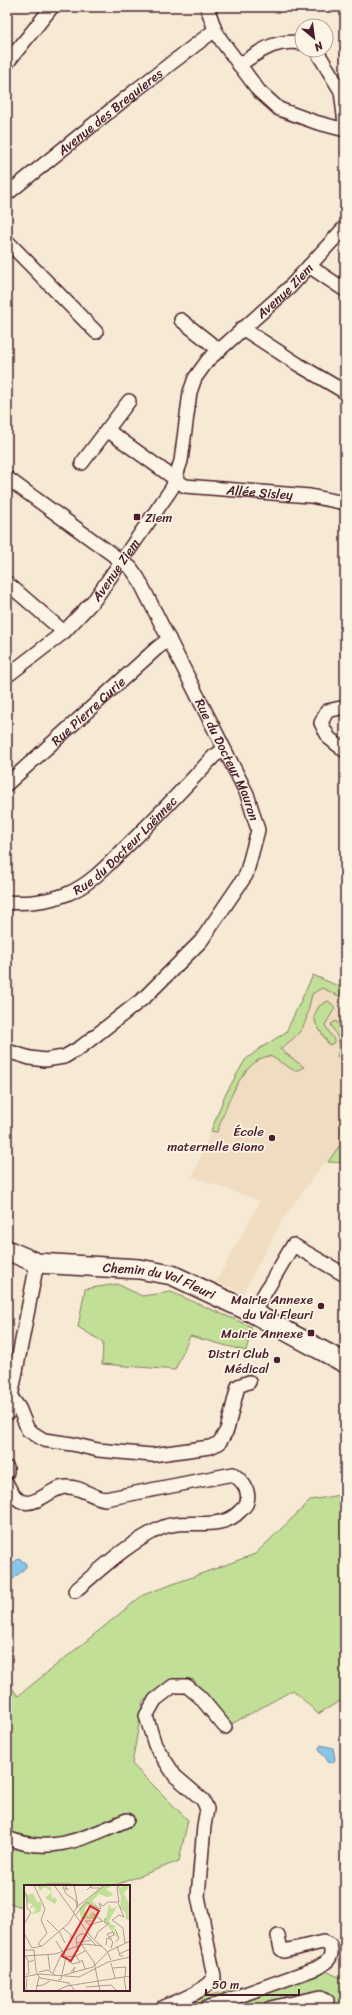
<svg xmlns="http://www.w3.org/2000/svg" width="352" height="2015" viewBox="0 0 352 2015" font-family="Sriracha,sans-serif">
  <rect width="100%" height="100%" fill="#f7ead5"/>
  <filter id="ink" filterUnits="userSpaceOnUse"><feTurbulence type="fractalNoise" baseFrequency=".025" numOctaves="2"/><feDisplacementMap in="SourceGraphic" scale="8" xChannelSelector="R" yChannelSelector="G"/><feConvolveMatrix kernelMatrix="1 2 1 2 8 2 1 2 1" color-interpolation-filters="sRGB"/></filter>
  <g filter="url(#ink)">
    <path fill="#f0ddc1" d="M313,975L345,989V1163L328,1162L322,1165L282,1221L243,1293L216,1282L260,1201L192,1177L225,1095L245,1060L259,1049L286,1032Z"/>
    <g fill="#c1df97" stroke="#867f61">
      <path d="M313,975L345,989V999L322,988L312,994C304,1027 308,1028 280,1049L304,1067L295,1071L270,1056C242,1058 225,1110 217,1132L211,1131L225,1095L245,1060L259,1049L286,1032Z"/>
      <path d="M328,1001L332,1004L335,1008L325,1025L334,1040V1043L329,1045L316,1024L314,1016L319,1006Z"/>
      <path d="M336,1021L345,1034V1061L343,1064L337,1056C343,1041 336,1037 331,1024Z"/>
      <path d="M345,1123V1163L328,1162L342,1142L341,1127Z"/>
      <path d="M117,1284L142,1296L171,1292L252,1327L246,1351L190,1336L175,1370L102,1364L103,1342L78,1327L85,1289Z"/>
      <path d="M345,1494V1698L318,1714L293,1690L228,1726L193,1679L143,1701L132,1764L188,1820L179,1861L113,1886H25V1908L7,1902V1681L18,1696L143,1595L255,1554L311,1500Z"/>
      <path d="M326,1971L345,1980V2008H163L293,1973Z"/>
    </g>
    <g fill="#89c4e9" stroke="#70829d">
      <path d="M19,1558L26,1564V1567L7,1585V1569Z"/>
      <path d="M321,1745L333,1748L335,1759L333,1763L328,1762C326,1756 320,1754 319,1748Z"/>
    </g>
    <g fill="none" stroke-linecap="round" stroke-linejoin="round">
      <g stroke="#4a1f2b" stroke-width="16">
        <g id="street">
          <path d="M207,7L215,30L221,40L259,91L279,109L315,122L345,130"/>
          <path d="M316,50L341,91L345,124"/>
          <path d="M7,63L52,7"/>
          <path d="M239,65C261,51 274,39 302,43"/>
          <path id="s1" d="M7,194L136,90L215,30"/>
          <path d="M7,241L96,332"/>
          <path d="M309,266L345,290"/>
          <path d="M181,320L219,350"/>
          <path d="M242,328L299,365L345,392"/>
          <path id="s2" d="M107,430L185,486L310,496L345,503"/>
          <path d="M82,463L129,401"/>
          <path id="s3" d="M7,478L131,568L138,578L247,794L258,830L246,875L201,941L145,997L81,1047L64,1057L45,1060L30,1058L7,1051"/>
          <path d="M7,583L64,632"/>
          <path id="s4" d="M7,676L64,632L95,599L172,488L181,461L190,392L195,378L208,360L289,288L345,227"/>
          <path d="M345,707L327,711L321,723L329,738L345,751"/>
          <path id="s5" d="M7,784L156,649L169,639"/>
          <path id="s6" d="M7,902C26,904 49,901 67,894C89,885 106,867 122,851C154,820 184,788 214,756L224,750"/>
          <path d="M253,1313L293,1245L345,1275"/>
          <path d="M11,1397L19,1408L28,1430L44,1440L72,1444L98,1450L152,1455L210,1447L219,1443L227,1430L238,1386L249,1382"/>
          <path d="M7,1414L12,1408L11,1397L37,1263"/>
          <path d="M7,1468V1472"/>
          <path d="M7,1484C26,1524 46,1487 66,1487C80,1486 91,1497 105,1499L233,1474C242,1481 250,1489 247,1502C246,1506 243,1508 240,1511C220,1533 186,1517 161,1528C128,1543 102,1568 75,1591"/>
          <path d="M7,1838C52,1856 86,1837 127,1820"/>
          <path d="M162,2008C175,2002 209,1990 214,1977L198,1896L204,1826L207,1809L203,1800L175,1776L155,1745L146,1716L155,1700L173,1686H187L200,1697L225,1727"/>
          <path d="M206,2008L317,1968C327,1962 334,1958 330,1945L323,1942L284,1951L281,1949L278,1936"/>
          <path d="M270,2008L321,1997L327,2000L321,2008"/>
        </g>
      </g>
      <g stroke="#4a1f2b" stroke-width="22">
        <g id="secondary">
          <path id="s7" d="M7,1250L37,1263L139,1269L172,1275L253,1313L345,1363"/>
        </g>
      </g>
      <use href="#street" stroke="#fcf5e5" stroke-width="13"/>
      <use href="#secondary" stroke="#fcf5e5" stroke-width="19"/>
    </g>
  </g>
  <g fill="#4a1f2b" stroke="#fcf5e5" stroke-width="1.5">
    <rect x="133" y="513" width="8" height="8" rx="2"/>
    <circle cx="272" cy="1138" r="4"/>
    <circle cx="321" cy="1306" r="4"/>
    <rect x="307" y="1329" width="8" height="8" rx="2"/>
    <circle cx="277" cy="1360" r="4"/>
  </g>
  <g text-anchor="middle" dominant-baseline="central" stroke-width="3.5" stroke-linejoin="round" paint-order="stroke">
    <g font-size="13" fill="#4a1f2b" stroke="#fcf5e5">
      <text stroke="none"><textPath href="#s1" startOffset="132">Avenue des Breguieres</textPath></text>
      <text stroke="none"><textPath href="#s4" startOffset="491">Avenue Ziem</textPath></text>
      <text stroke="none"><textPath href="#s2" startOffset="171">Allée Sisley</textPath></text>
      <text stroke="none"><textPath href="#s4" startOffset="153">Avenue Ziem</textPath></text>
      <text stroke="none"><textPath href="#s5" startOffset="109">Rue Pierre Curie</textPath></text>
      <text stroke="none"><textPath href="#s3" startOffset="368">Rue du Docteur Mauran</textPath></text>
      <text stroke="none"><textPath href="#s6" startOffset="137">Rue du Docteur Laënnec</textPath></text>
      <text stroke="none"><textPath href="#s7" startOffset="157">Chemin du Val Fleuri</textPath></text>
    </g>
    <g font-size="13" fill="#4a1f2b" stroke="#fcf5e5" text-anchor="end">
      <text x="145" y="517" text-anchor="start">Ziem</text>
      <text x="264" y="1131">École<tspan x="264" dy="15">maternelle Giono</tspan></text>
      <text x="313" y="1299">Mairie Annexe<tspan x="313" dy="15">du Val Fleuri</tspan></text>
      <text x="303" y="1333">Mairie Annexe</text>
      <text x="269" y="1353">Distri Club<tspan x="269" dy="15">Médical</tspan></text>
    </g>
  </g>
  <g transform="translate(24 1885)">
    <rect width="106" height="106" fill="#f7ead5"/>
    <path d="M13,0L27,2L28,14L30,12L33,15L31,19L21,13L27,8L26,5L20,2L16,6ZM79,0H90L82,4L89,9L87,11L83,12L75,9L68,16L76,23L71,24L64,20L61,23V29L65,32L68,27L74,30L71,37L70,34H57L55,23ZM93,0H94L97,3L100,0L105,2L100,8L106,21V37L100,32H102L101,27L96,23L97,12ZM0,7L5,10L9,8L14,18L16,16L18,20L16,27L6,30L12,25L9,21L4,27L8,19L3,18ZM85,19L88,24L93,21L85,36L88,40L92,41L89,45L93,50V53L81,37Z" fill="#c1df97"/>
    <path fill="none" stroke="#b29991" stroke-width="1" d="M10,0L21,24L17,35L23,48L14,59L17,61M30,0L67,52L83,66L87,75M41,0L44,5L39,2L42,9L52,16L53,23M0,5L3,12V23L7,27L1,38M63,5L67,1V3H76M94,18L100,32L95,30L88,35L99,43L101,58M54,21L81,0M49,28L54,21L50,0M51,31L62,17L75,24L77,23L75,18L79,21L84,17H95L93,2L95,0M23,35L34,46M66,40L61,36H67M39,43L47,50V54M63,44L71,38L79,36L69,29M91,44L95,53L92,57M35,46L41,58M0,48L8,63L18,61L45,38L50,29M85,52L83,49L89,47L90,50L85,52L88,54M71,54L74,47L84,39L80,37L82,34H80M32,56L42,72L37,94L34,95M52,58L67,55M57,59L70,77M82,60L83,53L86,54L89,57L87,63M93,61L96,71H99M0,65H10L12,86L16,93L45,98L51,106M54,67L52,53L57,49H61L73,61M51,68L52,71L61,66M0,69L5,77L10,75M95,69L106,64M24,70L26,85M1,71L31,69L60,59L78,61M42,72L52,71L56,77L58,75L61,84M44,76L49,79L56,77M70,77L76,106M87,78L91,93M89,83L102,82L101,91M15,87L24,85L31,90M47,87L51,82L49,88M29,88L38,68M2,90L5,88L4,77M40,90L69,82L85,66L106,56M0,92L15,89L55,92L84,77L106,72M100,92L102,106M12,101L19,100L26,96M43,101L106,91M62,102L87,100L93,106M2,106L3,93M12,106L15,92M32,106L45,100"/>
    <path fill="#d62828" fill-opacity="0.15" stroke="#d62828" stroke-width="2" d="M66,21L75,26L47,76L38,71Z"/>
    <rect width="106" height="106" fill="none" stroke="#4a1f2b" stroke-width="2"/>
  </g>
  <rect width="352" height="2015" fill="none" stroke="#fcf5e5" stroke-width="24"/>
  <rect x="12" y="12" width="328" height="1991" fill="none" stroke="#4a1f2b" stroke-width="1.5" filter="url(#ink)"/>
  <g transform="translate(314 38) rotate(151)"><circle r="19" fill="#fcf5e5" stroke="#b59f9b"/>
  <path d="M0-3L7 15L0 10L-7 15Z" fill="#4a1f2b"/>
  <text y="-6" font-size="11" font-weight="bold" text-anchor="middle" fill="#4a1f2b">N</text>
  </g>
  <path d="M206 1989v6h93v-6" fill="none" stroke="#4a1f2b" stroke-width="2"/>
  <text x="212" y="1989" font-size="12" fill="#4a1f2b" stroke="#fcf5e5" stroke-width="3" paint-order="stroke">50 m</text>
</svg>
